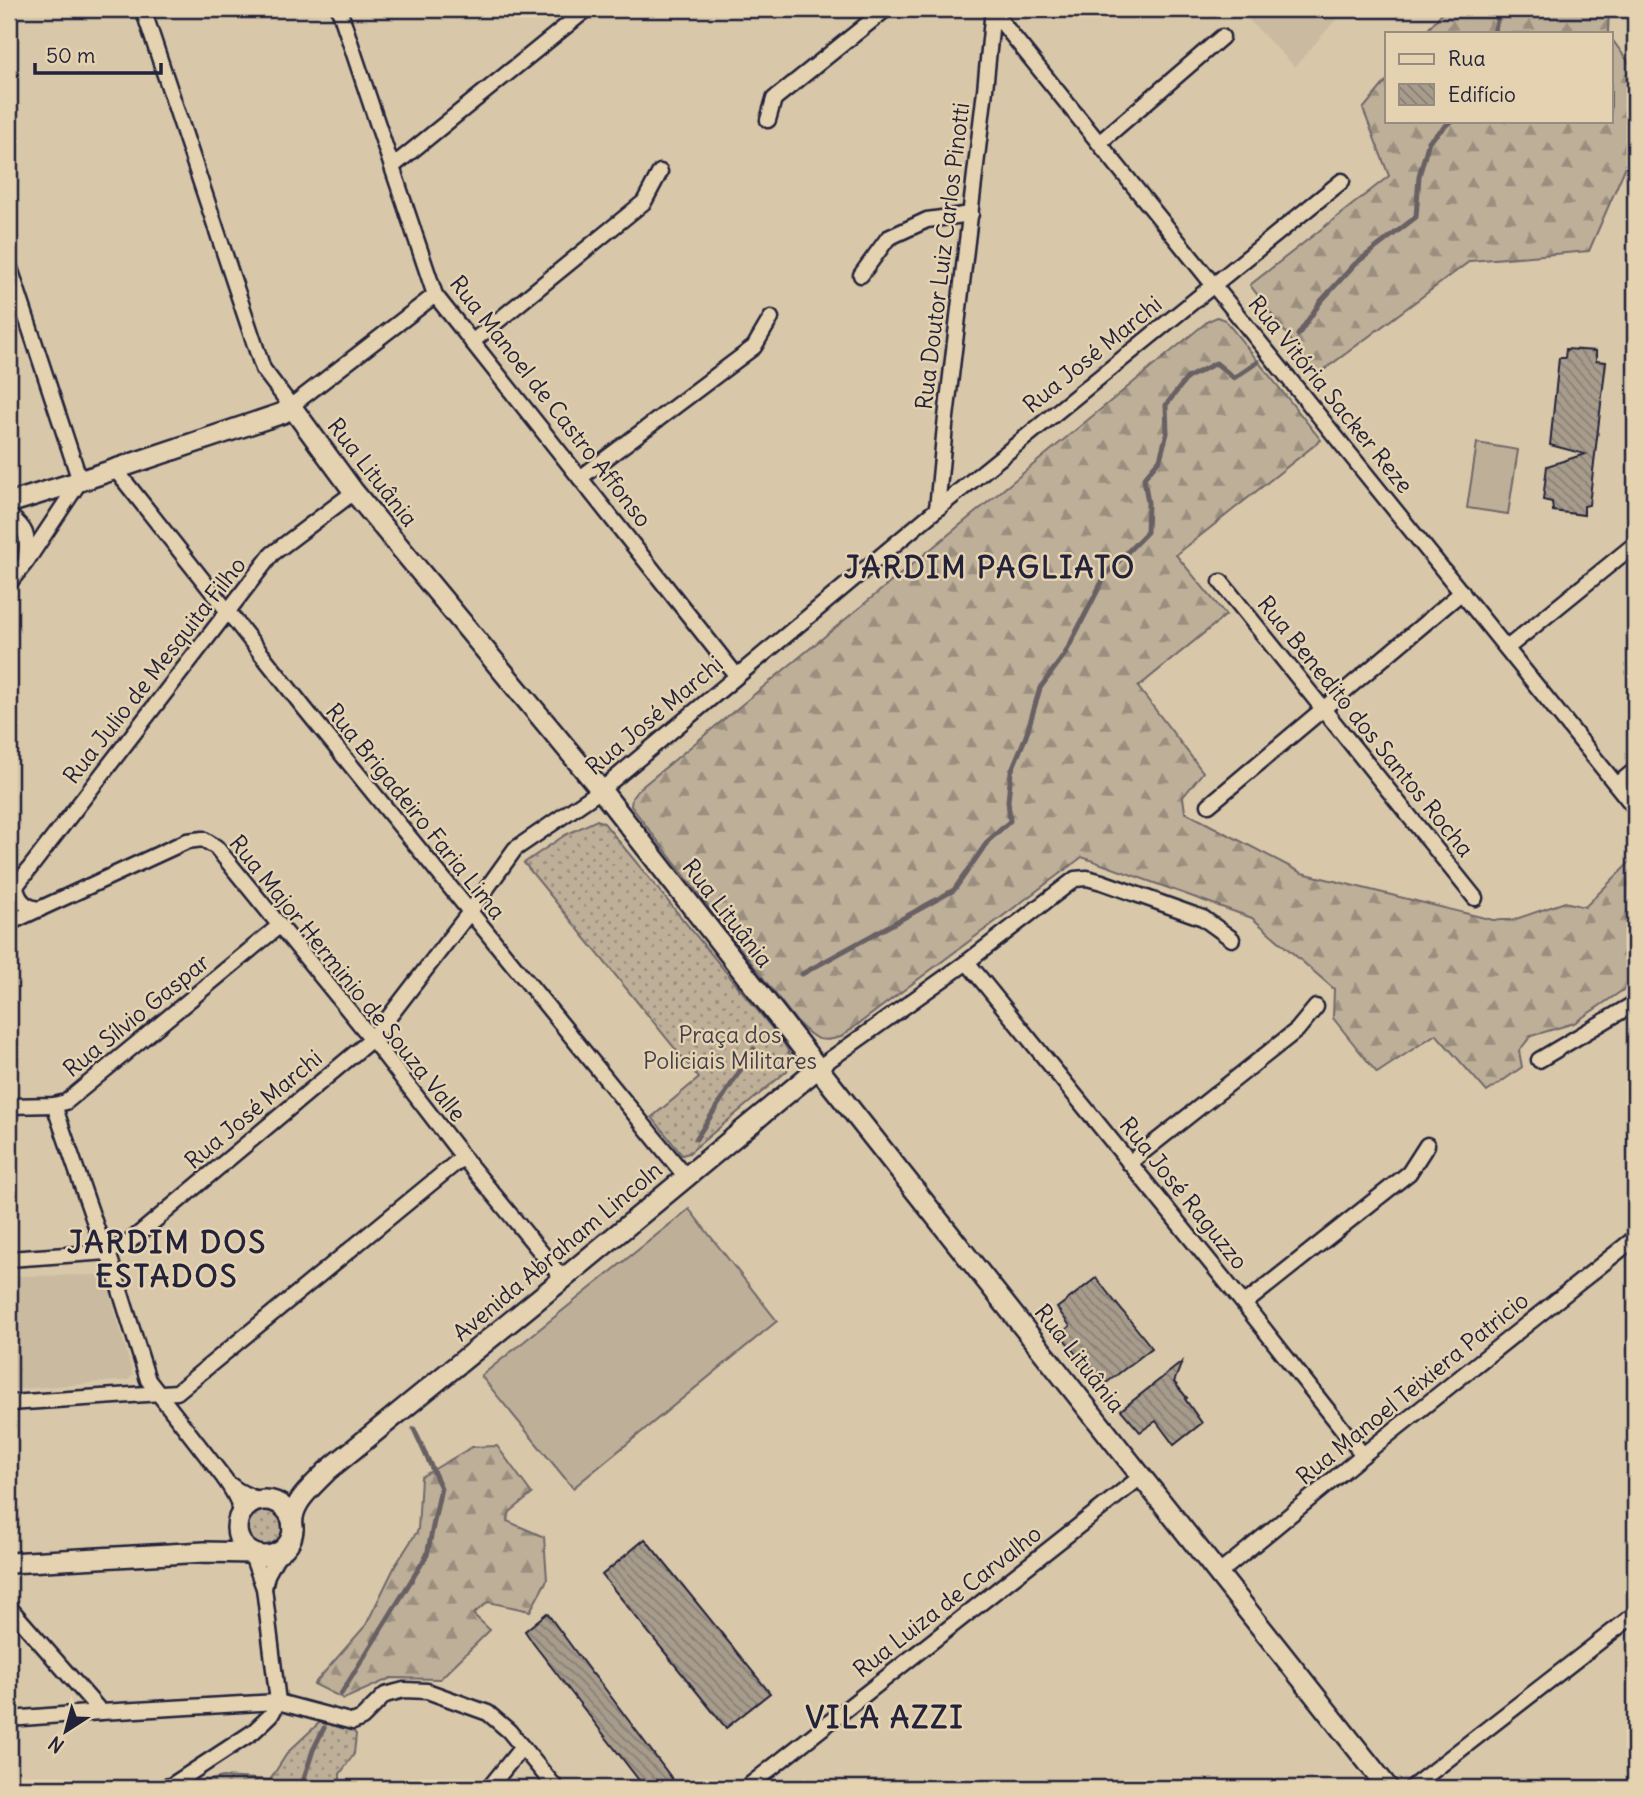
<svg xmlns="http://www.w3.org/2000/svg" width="1644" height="1797" viewBox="0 0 1644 1797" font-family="Delius,sans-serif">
  <defs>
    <pattern id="grass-dots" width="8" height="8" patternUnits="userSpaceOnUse" patternTransform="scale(1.75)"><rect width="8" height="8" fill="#beaf99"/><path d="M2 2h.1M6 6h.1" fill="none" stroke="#9a8e7e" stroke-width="1.8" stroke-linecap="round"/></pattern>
    <pattern id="forest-firs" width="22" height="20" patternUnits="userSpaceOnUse" patternTransform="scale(1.75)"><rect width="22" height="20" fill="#beaf99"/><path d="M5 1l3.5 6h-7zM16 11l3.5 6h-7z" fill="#9a8e7e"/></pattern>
    <pattern id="building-back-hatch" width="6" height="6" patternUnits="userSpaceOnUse" patternTransform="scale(1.75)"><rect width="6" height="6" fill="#a89c8c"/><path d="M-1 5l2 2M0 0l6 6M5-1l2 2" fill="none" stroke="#887f74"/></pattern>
  </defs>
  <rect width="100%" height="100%" fill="#d8c8a9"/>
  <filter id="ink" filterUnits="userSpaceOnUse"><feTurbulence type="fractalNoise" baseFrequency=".0143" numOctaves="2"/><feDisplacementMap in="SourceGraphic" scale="14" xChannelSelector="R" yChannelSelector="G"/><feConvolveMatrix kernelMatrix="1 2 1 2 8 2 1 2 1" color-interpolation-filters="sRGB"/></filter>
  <g filter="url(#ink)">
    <g fill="#cabba0">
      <path d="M1238,9H1345L1295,67Z"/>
      <path d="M105,1275L133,1375L128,1380L9,1390V1276Z"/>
    </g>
    <g fill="url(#grass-dots)" stroke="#70686a" stroke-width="2">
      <path d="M597,820L604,823L780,1038C789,1052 794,1055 787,1071L689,1153L682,1155L652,1117L699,1078L524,863L565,835Z"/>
      <circle cx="265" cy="1528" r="19"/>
      <path d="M342,1719L356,1734L354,1754L340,1774V1788H177L223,1777L270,1780L288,1752L319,1723Z"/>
    </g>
    <g fill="url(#forest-firs)" stroke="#70686a" stroke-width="2">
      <path d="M1445,9H1609L1608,33H1425Z"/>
      <path d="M1611,38L1635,71V145L1589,251L1470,261L1317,375L1250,285L1389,176L1363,109L1387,80V121H1611Z"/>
      <path d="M1217,317L1225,320L1321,440L1176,555L1226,615L1138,687L1203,772L1183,797L1185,812L1302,873L1493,920H1513L1565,902L1585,907L1635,857V982L1574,1023L1531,1036L1519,1051L1522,1067L1487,1092L1436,1034L1377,1073L1333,1018L1334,989L1252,918L1082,857L841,1037C818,1044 813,1038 797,1022L631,806L632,798L638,790L1208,321Z"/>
      <path d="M497,1446L532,1494L510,1512L507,1521L544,1537L547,1580L530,1611L488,1602L473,1614L490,1630L440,1679L391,1678L344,1699L314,1684L366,1625L395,1566L418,1530L421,1477L472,1447Z"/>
    </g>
    <g fill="#beaf99" stroke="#70686a" stroke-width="2">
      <path d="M1477,443L1518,450L1508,514L1467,508Z"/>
      <path d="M689,1209L777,1321L573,1488L481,1376Z"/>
    </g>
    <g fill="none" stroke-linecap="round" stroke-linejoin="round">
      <g stroke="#676064" stroke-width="5">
        <path d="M1494,33L1500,9"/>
        <path d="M1298,335L1321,301L1355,264L1416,217L1419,176L1429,141L1451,121"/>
        <path d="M802,974L954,890L988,841L1010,821L1008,801L1011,772L1026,736L1040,688L1065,654L1106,574L1147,532L1148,503L1144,478L1160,459L1167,433L1166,405L1187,378L1216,363L1234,378L1258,362"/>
        <path d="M696,1139L754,1049"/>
        <path d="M341,1694L427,1555L441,1488L414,1429"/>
        <path d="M301,1788L313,1750L324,1728"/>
      </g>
    </g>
    <g fill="url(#building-back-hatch)" stroke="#22223b" stroke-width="2">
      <path d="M1566,349L1596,351V361L1606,362L1589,505L1584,506V515L1553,511L1552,502L1543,500L1547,466L1585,454L1550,445L1559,358H1565Z"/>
      <path d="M1096,1278L1152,1348L1105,1384L1085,1361L1083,1363L1060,1334L1070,1326L1057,1308Z"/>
      <path d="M1182,1362L1174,1382L1187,1398L1185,1399L1202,1423L1174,1445L1156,1421L1140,1432L1121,1410Z"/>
      <path d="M645,1539L770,1693L726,1728L602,1575Z"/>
      <path d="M547,1613L592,1674H593L603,1686L679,1788H645L533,1643L525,1631Z"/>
    </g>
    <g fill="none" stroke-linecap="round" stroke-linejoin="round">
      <g stroke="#22223b" stroke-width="19">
        <g id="street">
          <path d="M143,9L263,369L291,406L435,295"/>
          <path d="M339,9L435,295L736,675"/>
          <path d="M991,9L1635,808"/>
          <path d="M768,120L774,99L886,9"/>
          <path d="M1099,143L1222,37"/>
          <path d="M393,166L587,9"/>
          <path d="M9,265L80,481L26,562L9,583"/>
          <path d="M861,275L888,238L927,220L971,214"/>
          <path d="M472,342L644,202L660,172"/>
          <path d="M115,469L305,709L686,1177"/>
          <path d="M580,478L754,347L771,318"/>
          <path d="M937,509L945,426L985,90L993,9"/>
          <path d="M9,515C26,529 29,535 26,558"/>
          <path d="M1221,582L1475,898"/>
          <path d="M1507,648L1635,544"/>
          <path d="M1617,785L1635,770"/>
          <path d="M1209,805L1462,592"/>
          <path d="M16,885C17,899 25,908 40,909"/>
          <path d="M9,895L272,554L354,492"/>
          <path d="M9,923L187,841L203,839L216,847L372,1039L463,1157L563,1279"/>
          <path d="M967,962L1244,1304L1363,1455"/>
          <path d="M1539,1060L1635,1003"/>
          <path d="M818,1068L967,962L1075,879L1087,878L1102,882L1203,918L1232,939"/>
          <path d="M54,1105L101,1241L108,1252L148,1380L224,1478C232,1490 243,1504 238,1519"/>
          <path d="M9,1106L54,1105L66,1102L279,926"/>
          <path d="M1129,1163L1297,1030L1316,1007"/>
          <path d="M9,1259L108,1252L128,1243L372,1039L469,913L515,849L601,790L937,509L1342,181"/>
          <path d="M1244,1304L1409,1173L1427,1145"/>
          <path d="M9,1403L177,1392L463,1157"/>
          <path d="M229,1484C241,1494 253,1499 269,1501"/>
          <path d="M251,1553L264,1588L278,1702"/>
          <path d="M1218,1574L1363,1455L1635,1238"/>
          <path d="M264,1588L267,1575L279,1553"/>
          <path d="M9,1607L101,1712"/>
          <path d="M9,1719L101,1712L278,1702L353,1722L362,1718L385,1695L404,1690L427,1691L488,1713L509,1731L556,1788"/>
          <path d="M162,1788L172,1785L253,1732L271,1715L278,1702"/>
          <path d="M489,1788L522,1747"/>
          <path d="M746,1788L1142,1476"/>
          <path d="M1411,1788L1635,1614"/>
        </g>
      </g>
      <g stroke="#22223b" stroke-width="24">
        <g id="secondary">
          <path d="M9,503L80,481L283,413L291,406L354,492L601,790L818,1068L1388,1788"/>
          <circle cx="265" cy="1528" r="28"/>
          <path d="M293,1529C289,1504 311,1488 327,1471L563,1279L818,1068"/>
          <path d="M9,1563L205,1552L251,1553"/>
        </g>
      </g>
      <use href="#street" stroke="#e4d2b0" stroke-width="14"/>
      <use href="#secondary" stroke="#e4d2b0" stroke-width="19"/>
    </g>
  </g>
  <g text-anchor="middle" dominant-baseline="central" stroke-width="5" stroke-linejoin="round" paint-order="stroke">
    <g font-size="23" fill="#22223b" stroke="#e4d2b0">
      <text transform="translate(942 256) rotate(-83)">Rua Doutor Luiz Carlos Pinotti</text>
      <text transform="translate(1092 354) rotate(-39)">Rua José Marchi</text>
      <text transform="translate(1331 394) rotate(51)">Rua Vitória Sacker Reze</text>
      <text transform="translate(551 401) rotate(52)">Rua Manoel de Castro Affonso</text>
      <text transform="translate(373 472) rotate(52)">Rua Lituânia</text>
      <text transform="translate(154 670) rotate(-52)">Rua Julio de Mesquita Filho</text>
      <text transform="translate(654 715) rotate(-40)">Rua José Marchi</text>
      <text transform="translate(1366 726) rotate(51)">Rua Benedito dos Santos Rocha</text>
      <text transform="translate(416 811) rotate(51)">Rua Brigadeiro Faria Lima</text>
      <text transform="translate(728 913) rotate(52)">Rua Lituânia</text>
      <text transform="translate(348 978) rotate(51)">Rua Major Herminio de Souza Valle</text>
      <text transform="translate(136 1015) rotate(-39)">Rua Sílvio Gaspar</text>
      <text transform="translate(253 1109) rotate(-40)">Rua José Marchi</text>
      <text transform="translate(1184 1193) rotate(51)">Rua José Raguzzo</text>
      <text transform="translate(557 1251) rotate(-40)">Avenida Abraham Lincoln</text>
      <text transform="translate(1080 1358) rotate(52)">Rua Lituânia</text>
      <text transform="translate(1412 1388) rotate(-39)">Rua Manoel Teixiera Patricio</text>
      <text transform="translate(947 1601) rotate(-38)">Rua Luiza de Carvalho</text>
    </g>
    <g font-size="23" fill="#413e4e" stroke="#e4d2b0">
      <text x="730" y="1034">Praça dos<tspan x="730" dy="26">Policiais Militares</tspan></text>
    </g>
    <g font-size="30" font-weight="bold" letter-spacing="2" fill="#22223b" stroke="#e4d2b0">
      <text x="990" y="567">JARDIM PAGLIATO</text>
      <text x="167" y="1242">JARDIM DOS<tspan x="167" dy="34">ESTADOS</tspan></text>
      <text x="885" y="1717">VILA AZZI</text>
    </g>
  </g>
  <rect width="1644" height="1797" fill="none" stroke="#e4d2b0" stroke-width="35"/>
  <rect x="18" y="18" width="1609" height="1762" fill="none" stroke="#22223b" stroke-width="2.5" filter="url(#ink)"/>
  <rect x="1385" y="32" width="228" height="91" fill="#e4d2b0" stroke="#968c81" stroke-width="2"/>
  <rect x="1399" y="54" width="35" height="10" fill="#e4d2b0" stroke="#968c81" stroke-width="2"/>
  <text x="1448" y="66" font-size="21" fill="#22223b">Rua</text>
  <rect x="1399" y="84" width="35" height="21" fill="url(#building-back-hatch)" stroke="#968c81" stroke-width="2"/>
  <text x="1448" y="102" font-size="21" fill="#22223b">Edifício</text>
  <g transform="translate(66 1731) rotate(216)" stroke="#e4d2b0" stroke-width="5" paint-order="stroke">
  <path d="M0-5L12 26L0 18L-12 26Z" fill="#22223b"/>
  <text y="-10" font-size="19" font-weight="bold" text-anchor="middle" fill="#22223b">N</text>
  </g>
  <path d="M35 63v10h126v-10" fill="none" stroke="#22223b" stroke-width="3.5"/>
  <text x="46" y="63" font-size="21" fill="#22223b" stroke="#e4d2b0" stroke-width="5" paint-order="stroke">50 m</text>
</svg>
